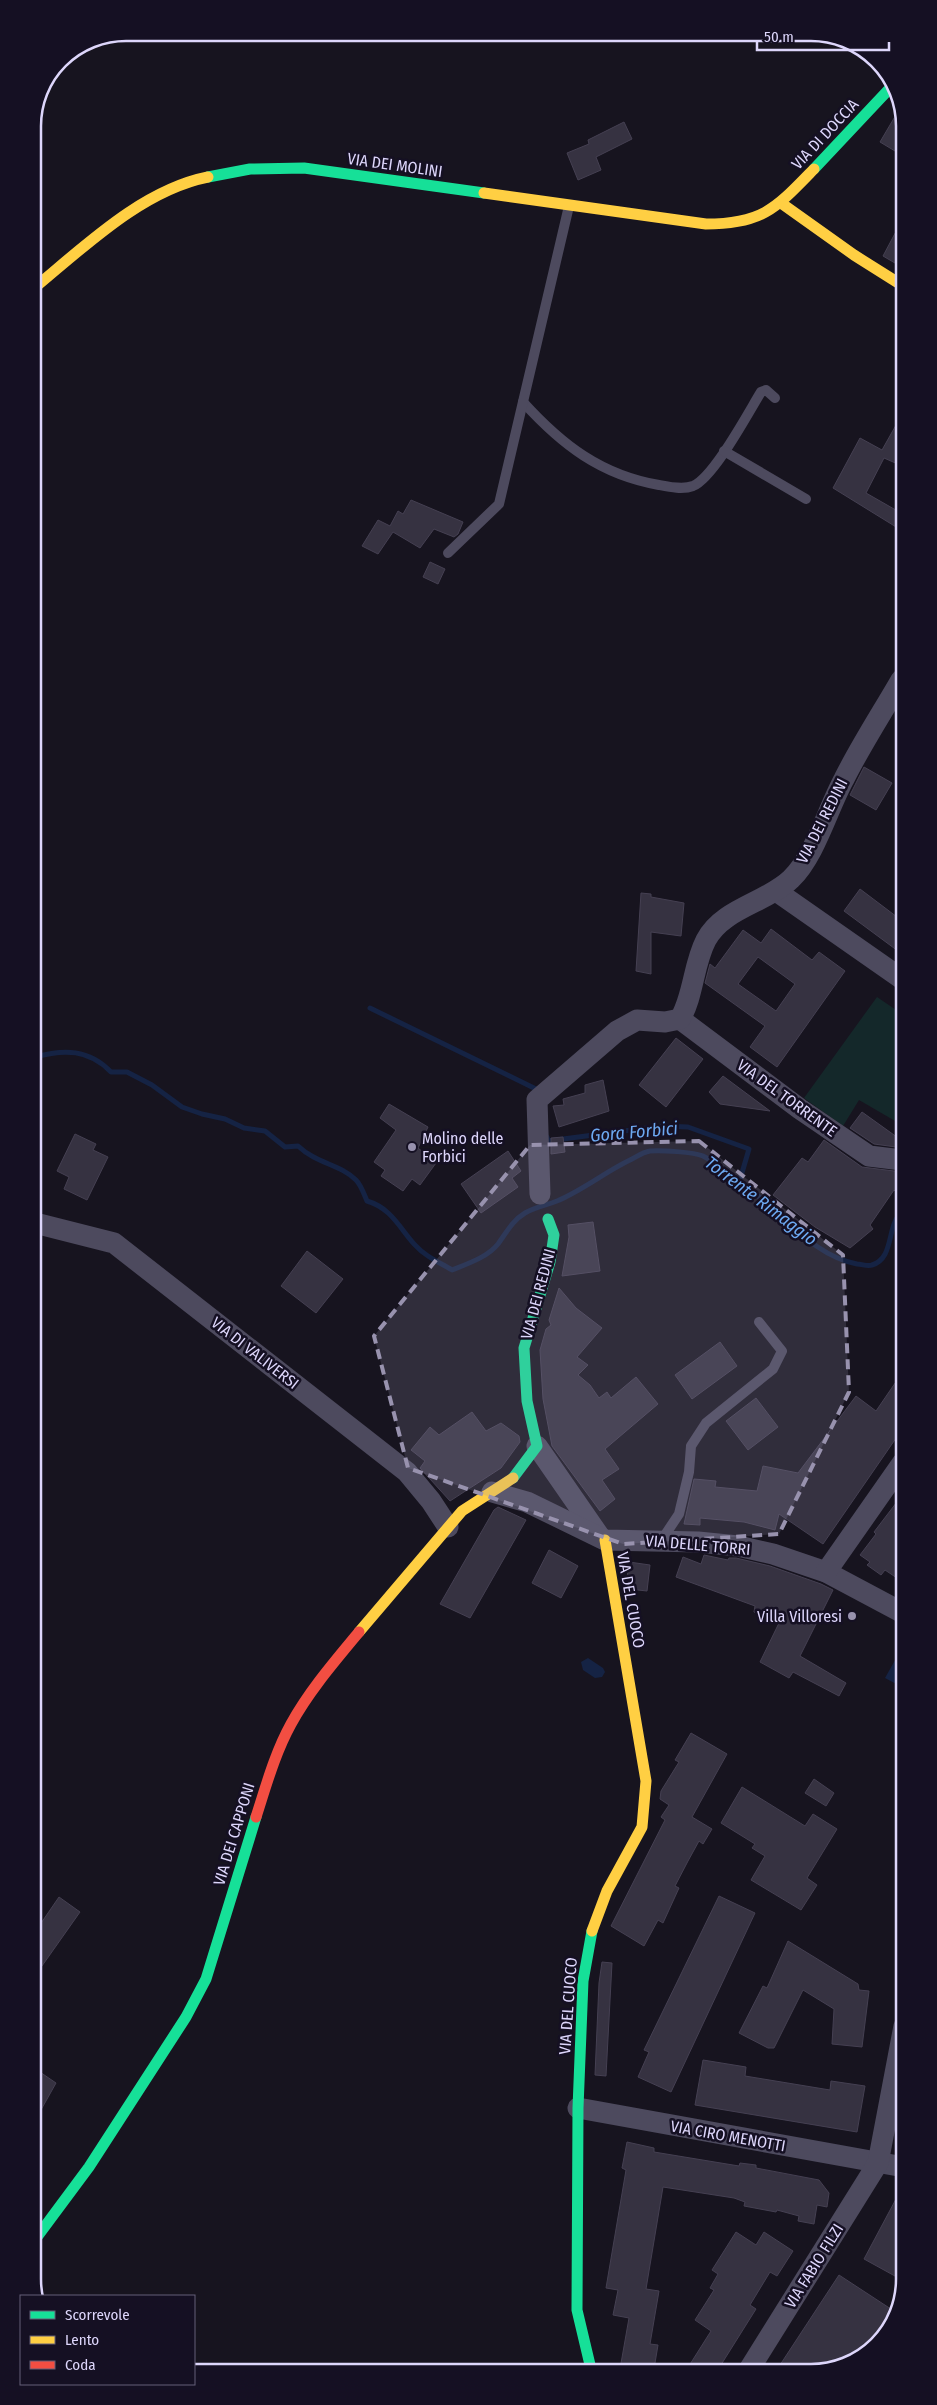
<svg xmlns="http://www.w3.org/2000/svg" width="937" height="2405" viewBox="0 0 937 2405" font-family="'Fira Sans Condensed',sans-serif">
  <rect width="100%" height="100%" fill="#17141f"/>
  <path fill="#14282a" d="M877,997L902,1014V1125L859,1100L843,1126L804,1098Z"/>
  <g fill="#152344">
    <path d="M903,1646V1681L900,1686L885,1678Z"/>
    <path d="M588,1658L603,1668L605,1672L602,1677L595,1678L583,1670L581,1662Z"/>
  </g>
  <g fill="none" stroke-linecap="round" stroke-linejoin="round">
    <g stroke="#152344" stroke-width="5">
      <path d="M370,1008L536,1089"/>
      <path d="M35,1057C64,1049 89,1049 111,1072H127L152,1085L182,1107L202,1114L225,1119L244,1128L265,1131L285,1147L298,1146C317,1164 340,1164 356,1180C361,1185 364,1194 367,1201C398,1210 403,1240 428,1256C435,1261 444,1265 452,1270C467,1264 488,1257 498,1244C506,1233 513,1220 525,1213C535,1207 547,1205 557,1201C583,1190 605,1172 630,1160C636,1157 643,1152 650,1151C660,1150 694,1152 703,1156C722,1166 741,1183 758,1196C790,1221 815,1256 857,1264C862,1264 868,1267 872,1265C895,1258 886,1225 902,1212"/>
      <path d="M547,1137L548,1141L662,1126L688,1127L749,1149L739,1183"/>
    </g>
  </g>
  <g fill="#363241" stroke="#454052" fill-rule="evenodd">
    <path d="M900,108V154L880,142Z"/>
    <path d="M624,122L632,139L596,157L601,170L578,180L567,153L589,144L588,140Z"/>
    <path d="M900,224V266L883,256Z"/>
    <path d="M900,418V465L884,458L866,493L901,513V530L833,488L860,438L882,450Z"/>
    <path d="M411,500L463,522L458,534L454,537L434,529L420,548L393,532L378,554L362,546L378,520L390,526L398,511L403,514Z"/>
    <path d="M430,562L445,569L438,584L423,577Z"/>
    <path d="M864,767L892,783L876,810L850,795Z"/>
    <path d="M860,889L901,920L902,954L844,911Z"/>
    <path d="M641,893L651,894V897L684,903L681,936L651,932V974L636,971Z"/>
    <path d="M771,929L812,960L819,952L845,971L777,1067L750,1047L765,1026L705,983L710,964L715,968L743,930L761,943ZM758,957L795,984L776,1011L738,984Z"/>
    <path d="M676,1038L703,1059L666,1107L639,1085Z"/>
    <path d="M723,1076L770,1111L720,1104L709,1092Z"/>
    <path d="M603,1080L609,1111L559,1127L553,1106L564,1105L563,1099L585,1093V1085Z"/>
    <path d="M389,1104L428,1127L418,1148L436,1163L420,1185L412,1179L403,1191L381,1176L385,1170L374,1162L396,1130L380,1118Z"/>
    <path d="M862,1112L901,1140L896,1147L874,1144L850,1128Z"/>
    <path d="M75,1134L96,1144L93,1150L108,1157L87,1200L64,1189L69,1177L57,1171Z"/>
    <path d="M563,1137L565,1152L551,1154V1138Z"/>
    <path d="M824,1140L862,1167L902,1172V1183L896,1192L894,1190L870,1225L873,1229L850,1248L815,1227L773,1195L802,1158L808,1162Z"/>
    <path d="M508,1151L521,1171L512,1178L518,1187L481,1213L461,1184Z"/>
    <path d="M593,1222L600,1271L562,1276L569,1237L568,1225Z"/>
    <path d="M307,1251L343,1279L316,1313L281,1286Z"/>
    <path d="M559,1288L576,1308L602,1328L577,1357L588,1365L578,1375L590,1385L599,1398L607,1392L611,1398L636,1377L658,1404L605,1449L619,1469L602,1480L615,1499L600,1511L552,1446L543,1399L540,1350L546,1329L551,1325L549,1320Z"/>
    <path d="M720,1342L737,1366L692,1399L675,1375Z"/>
    <path d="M902,1373L903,1428L823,1544L779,1514L775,1530L744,1522L700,1518V1525L684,1524L694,1479L716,1481L715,1487L757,1491L763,1466L798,1473L856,1396L876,1411Z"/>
    <path d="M756,1398L778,1427L748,1450L726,1421Z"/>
    <path d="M472,1412L486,1431L501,1423L519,1436L520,1442L501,1468L450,1501L420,1468L425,1461L411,1450L430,1427L439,1435Z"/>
    <path d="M903,1494V1582L885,1570L881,1575L867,1565L870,1562L860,1555L876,1534L874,1532Z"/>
    <path d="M498,1507L526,1520L470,1618L440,1604L494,1510Z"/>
    <path d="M549,1550L578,1566L561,1598L532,1583Z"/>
    <path d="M704,1555L728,1560L729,1558H736L770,1566L821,1584L833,1590L800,1656L846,1683L839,1696L793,1672L789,1678L760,1662L779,1623L754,1612L755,1606L676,1577L683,1557L701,1564Z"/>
    <path d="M629,1562L650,1565L647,1591L629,1589L627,1578Z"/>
    <path d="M691,1733L727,1754L692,1817L712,1829L703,1844L699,1841L688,1861L675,1886L679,1888L663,1923L658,1920L644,1946L611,1926L665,1820L661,1817L669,1805L660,1799L661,1791L679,1762L675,1760Z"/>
    <path d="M814,1779L834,1793L826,1806L805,1793Z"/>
    <path d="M742,1787L805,1826L813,1814L837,1829L807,1878L817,1885L801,1910L751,1880L765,1856L752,1848L755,1844L721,1823Z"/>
    <path d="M719,1896L755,1913L671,2092L638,2077L649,2052L644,2050Z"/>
    <path d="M59,1897L80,1912L37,1973V1929Z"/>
    <path d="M788,1941L858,1984L859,1990L869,1991L862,2047L832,2044L834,2009L803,1990L774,2048H768L739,2033L763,1986L767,1988Z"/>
    <path d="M602,1962L612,1963L606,2076L595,2075L599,1983Z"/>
    <path d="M703,2060L746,2067L745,2076L830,2090L831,2081L865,2086L857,2132L695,2105Z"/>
    <path d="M37,2070L56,2083L37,2117Z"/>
    <path d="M627,2142L654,2148V2152L739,2166L740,2163L756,2165V2168L819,2180L829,2193L827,2207L817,2205L814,2224L798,2221L799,2216L777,2210L776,2212L744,2206L745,2202L734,2198L663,2187L646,2289L659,2291L650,2344L658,2345L654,2369H620L629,2318L613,2315L618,2290L606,2288L626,2170L622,2168Z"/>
    <path d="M904,2184V2281L864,2259Z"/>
    <path d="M736,2232L756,2245L764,2232L793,2251L777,2276L770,2272L750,2305L756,2309L719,2368L687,2369L711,2331L695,2320L714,2290L710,2288L718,2274L712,2270Z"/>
    <path d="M839,2275L894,2311L885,2335L840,2368H778Z"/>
  </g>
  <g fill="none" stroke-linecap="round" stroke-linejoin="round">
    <g stroke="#4d4a5e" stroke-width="10">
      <path d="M523,402C562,445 601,475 659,485C669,487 683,490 693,486C714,477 748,413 761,392L766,390L775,398"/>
      <path d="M724,451L806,499"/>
      <path d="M448,553L499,504L569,206"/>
      <path d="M661,1541L679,1514L689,1472L691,1446L706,1423L773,1369L782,1351L759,1322"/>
    </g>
    <g stroke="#4d4a5e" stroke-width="21">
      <path d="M776,891L902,979"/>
      <path d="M680,1019L800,1109L869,1156L902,1160"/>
      <path d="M540,1194L537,1100L617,1031L637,1020L665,1022L680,1019C694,995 693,965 706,940C723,908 766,903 791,879C815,856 828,808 844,779C861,745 882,713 901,680"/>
      <path d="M35,1223L114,1243L407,1472L431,1501L448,1527"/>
      <path d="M537,1446L600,1537"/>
      <path d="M492,1492L527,1502L605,1540L698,1542L738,1546L773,1554L826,1572L903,1613"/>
      <path d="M826,1572L903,1462"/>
      <path d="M578,2108L904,2167"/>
      <path d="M750,2368L878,2163L904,2026"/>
    </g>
    <g stroke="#16e098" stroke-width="11">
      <path d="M814,169L892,86"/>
      <path d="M208,177L250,169L304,168L484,193"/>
      <path d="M513,1478L537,1446L527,1401L524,1348L550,1262L554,1235L548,1219"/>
      <path d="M37,2237L89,2167L186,2017L206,1979L256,1817"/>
      <path d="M591,2369L577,2310L578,2108L583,1981L592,1931"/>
    </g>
    <g stroke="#ffcf43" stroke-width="11">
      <path d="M484,193L706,224C763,224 776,208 814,169"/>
      <path d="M781,203L854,255L900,284"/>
      <path d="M33,289C84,247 142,190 208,177"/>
      <path d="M359,1632L462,1511L513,1478"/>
      <path d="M592,1931L607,1891L642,1827L646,1781L605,1540"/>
    </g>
    <path stroke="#f24e42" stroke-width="11" d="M256,1817C266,1786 275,1753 291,1724C309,1691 335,1661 359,1632"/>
  </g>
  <path fill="#9892ae" fill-opacity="0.2" stroke="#9892ae" stroke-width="4" stroke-dasharray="10 6" stroke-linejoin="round" d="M699,1141L843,1255L849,1392L779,1534L623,1544L408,1468L374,1336L530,1145Z"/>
  <g fill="#9892ae" stroke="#151023" stroke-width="2">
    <circle cx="412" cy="1147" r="5"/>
    <circle cx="852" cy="1616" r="5"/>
  </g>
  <g text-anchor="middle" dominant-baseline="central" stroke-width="5" stroke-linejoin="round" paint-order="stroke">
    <g font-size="16" fill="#ddd6fb" stroke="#151023">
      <text transform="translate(825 134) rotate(-47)">VIA DI DOCCIA</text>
      <text transform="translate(395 165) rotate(8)">VIA DEI MOLINI</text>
      <text transform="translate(822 821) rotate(-63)">VIA DEI REDINI</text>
      <text transform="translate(787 1098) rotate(36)">VIA DEL TORRENTE</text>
      <text transform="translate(538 1294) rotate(-75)">VIA DEI REDINI</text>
      <text transform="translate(255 1353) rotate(38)">VIA DI VALIVERSI</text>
      <text transform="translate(698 1545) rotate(5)">VIA DELLE TORRI</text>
      <text transform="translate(631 1600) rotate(80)">VIA DEL CUOCO</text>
      <text transform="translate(234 1834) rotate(-73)">VIA DEI CAPPONI</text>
      <text transform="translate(568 2006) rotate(-86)">VIA DEL CUOCO</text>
      <text transform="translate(728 2136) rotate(10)">VIA CIRO MENOTTI</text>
      <text transform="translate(814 2266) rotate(-58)">VIA FABIO FILZI</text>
    </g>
    <g font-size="16" fill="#ddd6fb" stroke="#151023" text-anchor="start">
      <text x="422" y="1138">Molino delle<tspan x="422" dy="18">Forbici</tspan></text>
      <text x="842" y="1616" text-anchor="end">Villa Villoresi</text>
    </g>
    <g font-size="18" font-style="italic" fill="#6da9f2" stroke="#151023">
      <text transform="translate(634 1132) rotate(-5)">Gora Forbici</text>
      <text transform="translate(761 1201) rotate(37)">Torrente Rimaggio</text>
    </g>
  </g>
  <path d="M0 0H937V2405H0ZM126 41H811A85 85 0 0 1 896 126V2279A85 85 0 0 1 811 2364H126A85 85 0 0 1 41 2279V126A85 85 0 0 1 126 41Z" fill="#151023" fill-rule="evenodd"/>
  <path fill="none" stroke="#ddd6fb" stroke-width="2.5" d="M126 41H811A85 85 0 0 1 896 126V2279A85 85 0 0 1 811 2364H126A85 85 0 0 1 41 2279V126A85 85 0 0 1 126 41Z"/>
  <rect x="20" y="2295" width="175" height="90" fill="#151023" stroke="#655f79"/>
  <rect x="30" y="2311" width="25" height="8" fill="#16e098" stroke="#655f79"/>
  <text x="65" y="2320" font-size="15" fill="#ddd6fb">Scorrevole</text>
  <rect x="30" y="2336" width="25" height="8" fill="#ffcf43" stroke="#655f79"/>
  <text x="65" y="2345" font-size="15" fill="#ddd6fb">Lento</text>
  <rect x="30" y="2361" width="25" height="8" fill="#f24e42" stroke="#655f79"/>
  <text x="65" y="2370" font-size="15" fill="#ddd6fb">Coda</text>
  <path d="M757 42v8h132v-8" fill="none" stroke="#ddd6fb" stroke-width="2.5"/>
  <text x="764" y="42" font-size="15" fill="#ddd6fb" stroke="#151023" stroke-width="4" paint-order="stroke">50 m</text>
</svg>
